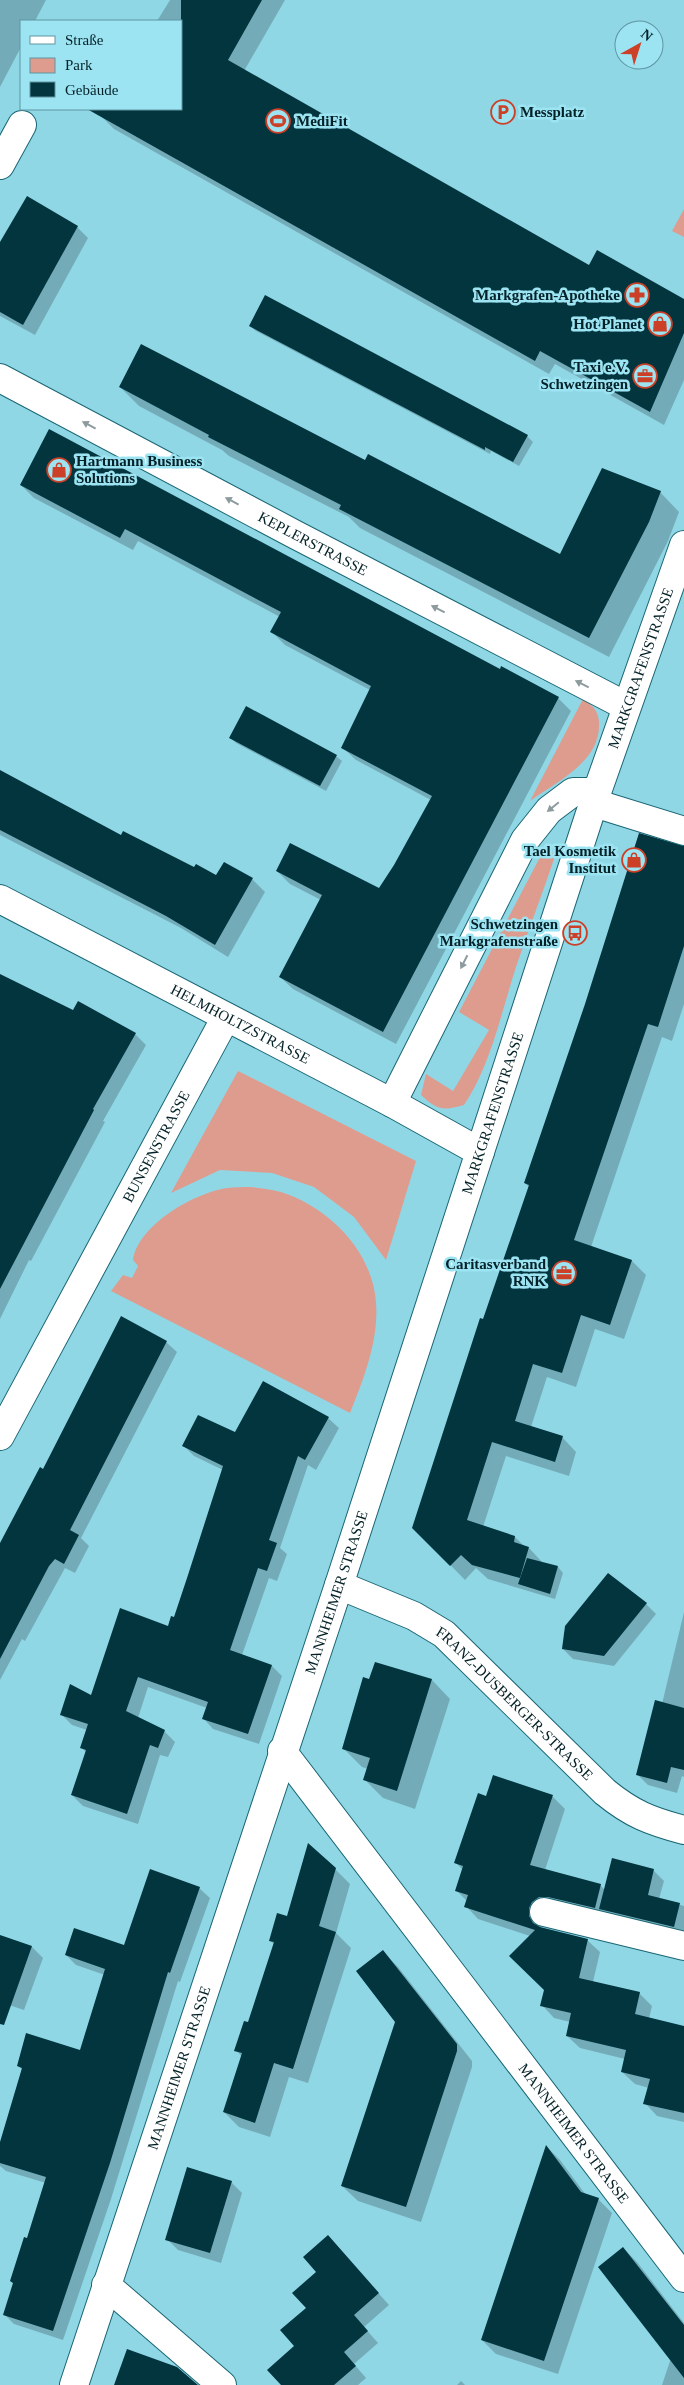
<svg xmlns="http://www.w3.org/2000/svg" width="684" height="2385" viewBox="0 0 684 2385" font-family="Georgia,serif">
  <rect width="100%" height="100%" fill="#90d7e6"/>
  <g fill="#de9c8f">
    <path d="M684,209V237L672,231Z"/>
    <path d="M583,699C594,706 600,713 599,727C598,763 556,782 530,801Z"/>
    <path d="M546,851L553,853L554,859C542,895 528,931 516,967C501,1013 491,1065 464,1105C443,1111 437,1110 421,1095L426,1074L453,1091L489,1030L459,1012L539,859Z"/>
    <path d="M238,1071L416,1161L386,1260L354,1217L314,1187L272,1173L220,1170L171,1193Z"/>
    <path d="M250,1187C260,1188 271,1189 281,1192C328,1207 372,1250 376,1302C379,1340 364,1378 350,1413L111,1291L123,1275L132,1278L138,1266L133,1260C138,1225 194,1193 227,1188C235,1187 243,1187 250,1187Z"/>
  </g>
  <g fill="#0003">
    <path d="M0,0H46L35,21H21V47L0,87Z"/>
    <path d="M170,0H285L244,71L589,267L684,301V380L664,425L555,364L549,374L114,129L100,115L104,109H181V21H157Z"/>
    <path d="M27,198L77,227L88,238L35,335L0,316V246Z"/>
    <path d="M250,326L527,436L533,442L519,466L491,451L490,454L256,331Z"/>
    <path d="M120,387L365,462L561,556L660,492L679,512L668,541L609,657L360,528L349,517L229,456L222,450L139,406Z"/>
    <path d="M21,485L500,671L558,698L571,711L396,1044L293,989L280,977L321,900L290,884L277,871L380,890L396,865L431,800L356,760L343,748L370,690L285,645L272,632L280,617L138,541L133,550L34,498Z"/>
    <path d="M231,738L336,756L342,761L326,791L236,743Z"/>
    <path d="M0,771L122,836L194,869L216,877L224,863L252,879L265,892L228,957L181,928L0,835Z"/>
    <path d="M684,847V1004L672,1041L662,1037L591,1247L632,1261L646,1275L624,1339L595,1329L576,1387L547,1377L531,1427L562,1437L576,1452L569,1476L506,1456L483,1527L515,1537L524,1546L529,1548L543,1563L558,1567L563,1573L555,1599L488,1579L476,1568L465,1580L414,1528L529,1187L525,1183Z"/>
    <path d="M0,975L74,1012L135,1034L146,1045L103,1121L105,1122L31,1261L29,1260L0,1319Z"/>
    <path d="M166,1342L177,1352L81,1538L89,1546L75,1573L65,1568L25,1641L22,1639L0,1680V1545L43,1470Z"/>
    <path d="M328,1418L339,1428L316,1470L308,1465L280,1548L287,1554L277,1581L269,1578L242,1655L272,1666L282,1676L259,1744L213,1729L203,1718L207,1708L148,1687L138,1718L164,1731L175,1742L168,1757L160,1755L138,1824L83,1806L72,1795L87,1753L82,1748L87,1730L72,1725L61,1714L92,1696L168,1628L174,1619L223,1470L194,1456L184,1446L235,1434Z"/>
    <path d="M646,1604L656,1614L614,1666L573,1659L563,1649Z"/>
    <path d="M684,1612V1777L682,1776L677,1793L648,1785L638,1775L662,1704Z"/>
    <path d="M376,1663L432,1680L450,1699L415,1809L383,1798L365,1780L368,1769L362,1767L344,1749Z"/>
    <path d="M494,1777L553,1797L565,1809L545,1870L600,1885L605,1890L613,1860L654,1871L664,1881L659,1899L684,1906V1937L541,1921V1929L587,1940L600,1952L593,1982L639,1993L652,2006L649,2019L684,2051V2122L657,2116L645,2103L649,2088L635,2084L622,2072L625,2059L580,2048L567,2036L570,2022L554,2018L542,2005L545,1990L530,1936L478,1919L466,1906L467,1901L456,1890L463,1870L456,1863L487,1797Z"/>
    <path d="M335,1869L350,1884L336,1933L351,1948L308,2083L289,2077L270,2137L239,2127L224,2112L242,2057L236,2050L249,2024L274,1944L270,1941L288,1918Z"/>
    <path d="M199,1888L210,1898L180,1982L178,1981L111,2199L63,2340L14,2324L4,2314L14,2284L11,2281L28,2239L46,2183L6,2171L0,2166V2146L23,2070L18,2066L81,2051L105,1975L76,1965L66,1955L125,1947Z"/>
    <path d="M0,1943L32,1947L43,1958L24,2010L0,2002Z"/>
    <path d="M383,1952L398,1967L472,2061V2067L421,2222L358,2201L342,2186L396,2021Z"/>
    <path d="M547,2147L560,2160L586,2195L598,2199L612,2213L558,2374L496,2354L482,2340Z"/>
    <path d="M231,2182L242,2193L221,2263L178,2250L167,2239Z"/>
    <path d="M338,2248L389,2305L364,2327L378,2343L354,2364L366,2378L358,2385H282L317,2272Z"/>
    <path d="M623,2248L637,2262L684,2323V2385H662L671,2358Z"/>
    <path d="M461,2381L465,2385H457Z"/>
  </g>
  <g fill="#02353e">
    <path d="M181,0H262L228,60L589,265L597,250L684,299V333L650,412L540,351L535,361L87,109H181Z"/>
    <path d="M27,196L78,226L23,325L0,312V242Z"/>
    <path d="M265,295L528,435L513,462L485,447V450L249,326Z"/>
    <path d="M141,344L365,460L368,454L560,554L602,468L661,491L649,522L589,638L339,509L341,505L208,437L209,435L119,387Z"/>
    <path d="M49,429L500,669L501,666L559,697L383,1032L279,977L322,895L276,871L290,843L379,888L394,865L432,796L341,748L371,686L270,632L281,612L125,529L120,538L20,485Z"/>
    <path d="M246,706L337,755L320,786L229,738Z"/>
    <path d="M0,770L121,835L123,831L194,867L196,864L216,875L224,862L253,878L215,945L166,916L0,830Z"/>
    <path d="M639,833L684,846V946L658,1027L648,1024L574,1240L632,1260L610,1325L581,1315L562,1373L533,1364L515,1421L563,1436L555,1462L492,1442L467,1520L515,1536L514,1542L529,1547L520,1578L472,1565L461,1555L450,1566L412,1528L480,1318L483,1319L529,1185L524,1183L585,1004Z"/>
    <path d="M0,974L73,1010L78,1001L136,1033L93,1109L94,1110L0,1289Z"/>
    <path d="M121,1316L167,1341L70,1530L79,1535L64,1564L55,1559L49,1566L0,1659V1543L40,1467L43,1469Z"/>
    <path d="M263,1381L329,1417L305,1460L298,1456L269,1540L277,1543L267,1571L258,1568L230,1650L272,1665L248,1734L202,1719L208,1702L138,1677L126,1711L165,1730L158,1748L150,1745L127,1814L71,1795L86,1750L80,1748L88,1724L60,1715L70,1684L91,1695L120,1608L168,1626L171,1616L174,1617L188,1575L223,1466L182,1446L198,1415L235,1432Z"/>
    <path d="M527,1558L558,1566L550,1594L518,1584Z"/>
    <path d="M608,1573L647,1603L604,1656L562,1649L565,1626Z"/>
    <path d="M375,1662L432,1679L397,1791L363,1780L370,1758L342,1749L363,1677L369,1679Z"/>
    <path d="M655,1700L684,1708V1770L671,1767L667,1783L636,1775Z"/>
    <path d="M493,1775L553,1795L530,1865L601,1884L595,1908L548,1897H539L532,1902L529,1908V1916L533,1923L540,1927L588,1939L579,1978L640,1992L635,2014L684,2026V2113L643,2104L650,2079L621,2072L626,2050L566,2036L571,2013L540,2006L544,1990L509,1956L535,1930L464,1907L468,1895L455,1891L463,1866L454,1863L478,1793L486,1796Z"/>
    <path d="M308,1843L336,1868L319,1926L336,1932L293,2069L274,2063L255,2123L223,2112L242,2053L234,2051L244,2021L248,2022L274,1942L269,1941L277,1913L287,1916Z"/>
    <path d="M612,1858L654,1869L648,1895L680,1903L674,1927L599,1909Z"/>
    <path d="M150,1869L200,1887L170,1973L168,1972L110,2163L53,2331L3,2315L13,2283L10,2281L24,2237L27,2238L46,2177L0,2163V2142L22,2068L17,2066L26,2033L80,2050L105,1969L65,1955L74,1928L124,1945Z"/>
    <path d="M0,1935L32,1946L4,2025L0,2024Z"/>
    <path d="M383,1950L457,2044V2051L406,2207L341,2186L395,2022L356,1971Z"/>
    <path d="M546,2145L581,2192L599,2198L544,2361L481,2340Z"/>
    <path d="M187,2167L232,2181L210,2253L165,2240Z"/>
    <path d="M328,2235L379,2293L354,2315L368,2331L344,2352L356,2366L334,2385H281L267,2370L294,2346L280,2330L306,2308L292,2293L316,2272L303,2257Z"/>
    <path d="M623,2247L684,2325V2378L598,2267Z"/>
    <path d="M127,2349L177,2367L198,2385H114Z"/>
  </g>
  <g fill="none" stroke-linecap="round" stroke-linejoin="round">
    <g stroke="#1a6674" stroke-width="30">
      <g id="minor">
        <path d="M0,165L22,125"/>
        <path id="s1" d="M0,378L294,534L626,706"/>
        <path d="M594,803L684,831"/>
        <path id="s2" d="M0,899L392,1103L480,1152"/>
        <path d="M392,1103L525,840L549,810L573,792H597"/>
        <path id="s3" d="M0,1436L226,1017"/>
        <path id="s4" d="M339,1585L414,1616L444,1634L605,1792C632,1814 650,1821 684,1830"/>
        <path id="s5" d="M282,1751L684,2278"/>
        <path d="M544,1912L684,1946"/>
        <path d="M106,2285L222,2385"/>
        <path id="s6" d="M74,2385L339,1585L597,792L684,545"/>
      </g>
    </g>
    <use href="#minor" stroke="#fff" stroke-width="28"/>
  </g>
  <defs><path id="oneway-solid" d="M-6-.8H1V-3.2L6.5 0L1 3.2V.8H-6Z" transform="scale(1.25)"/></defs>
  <g fill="#8e9b9e">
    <use href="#oneway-solid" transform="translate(89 425) rotate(-152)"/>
    <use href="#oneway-solid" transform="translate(232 501) rotate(-152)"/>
    <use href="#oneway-solid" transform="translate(438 609) rotate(-153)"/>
    <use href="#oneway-solid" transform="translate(582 684) rotate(-153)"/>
    <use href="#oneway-solid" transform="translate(553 807) rotate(141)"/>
    <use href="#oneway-solid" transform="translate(464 962) rotate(117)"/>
  </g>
  <defs>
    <g id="parking-ring" transform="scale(1.25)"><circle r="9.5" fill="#9de4f3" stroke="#cb4027" stroke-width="1.5"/><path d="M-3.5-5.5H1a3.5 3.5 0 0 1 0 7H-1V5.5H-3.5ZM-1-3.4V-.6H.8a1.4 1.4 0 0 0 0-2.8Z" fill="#cb4027"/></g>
    <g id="stadium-ring" transform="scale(1.25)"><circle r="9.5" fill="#9de4f3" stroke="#cb4027" stroke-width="1.5"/><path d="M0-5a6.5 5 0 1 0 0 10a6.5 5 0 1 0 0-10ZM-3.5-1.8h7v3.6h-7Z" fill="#cb4027"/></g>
    <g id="pharmacy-ring" transform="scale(1.25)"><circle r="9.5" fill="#9de4f3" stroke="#cb4027" stroke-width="1.5"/><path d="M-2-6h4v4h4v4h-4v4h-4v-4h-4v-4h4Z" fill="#cb4027"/></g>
    <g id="shop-ring" transform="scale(1.25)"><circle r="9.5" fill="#9de4f3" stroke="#cb4027" stroke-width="1.5"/><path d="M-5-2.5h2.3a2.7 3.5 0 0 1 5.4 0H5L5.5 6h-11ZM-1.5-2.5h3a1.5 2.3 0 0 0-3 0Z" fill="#cb4027"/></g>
    <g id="office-ring" transform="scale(1.25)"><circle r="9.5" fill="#9de4f3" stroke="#cb4027" stroke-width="1.5"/><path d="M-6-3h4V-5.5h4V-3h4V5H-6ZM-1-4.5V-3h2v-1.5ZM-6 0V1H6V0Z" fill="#cb4027"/></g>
    <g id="bus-ring" transform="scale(1.25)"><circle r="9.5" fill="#9de4f3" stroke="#cb4027" stroke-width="1.5"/><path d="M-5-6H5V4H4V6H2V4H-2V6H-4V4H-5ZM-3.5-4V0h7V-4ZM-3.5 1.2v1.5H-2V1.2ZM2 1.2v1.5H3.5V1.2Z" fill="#cb4027"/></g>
  </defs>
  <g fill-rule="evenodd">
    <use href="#parking-ring" x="503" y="112"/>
    <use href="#stadium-ring" x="278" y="121"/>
    <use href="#pharmacy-ring" x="637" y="295"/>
    <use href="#shop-ring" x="660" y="324"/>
    <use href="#office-ring" x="645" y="376"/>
    <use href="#shop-ring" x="59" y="470"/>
    <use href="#shop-ring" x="634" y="860"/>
    <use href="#bus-ring" x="575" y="933"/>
    <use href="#office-ring" x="564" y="1273"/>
  </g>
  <g text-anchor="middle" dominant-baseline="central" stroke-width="5" stroke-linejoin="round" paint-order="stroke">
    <g font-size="15" font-weight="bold" fill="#032127" stroke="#9de4f3" text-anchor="end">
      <text x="520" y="112" text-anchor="start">Messplatz</text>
      <text x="296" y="121" text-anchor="start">MediFit</text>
      <text x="620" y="295">Markgrafen-Apotheke</text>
      <text x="642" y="324">Hot Planet</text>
      <text x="628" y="367">Taxi e.V.<tspan x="628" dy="17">Schwetzingen</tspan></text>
      <text x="76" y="461" text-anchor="start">Hartmann Business<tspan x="76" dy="17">Solutions</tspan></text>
      <text x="616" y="851">Tael Kosmetik<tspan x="616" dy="17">Institut</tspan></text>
      <text x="558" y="924">Schwetzingen<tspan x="558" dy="17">Markgrafenstraße</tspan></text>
      <text x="546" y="1264">Caritasverband<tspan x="546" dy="17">RNK</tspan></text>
    </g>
    <g font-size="15" fill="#032127" stroke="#9de4f3">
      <text stroke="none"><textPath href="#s1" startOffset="354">KEPLERSTRASSE</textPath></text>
      <text stroke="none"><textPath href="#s6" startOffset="1808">MARKGRAFENSTRASSE</textPath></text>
      <text stroke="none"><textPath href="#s2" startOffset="271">HELMHOLTZSTRASSE</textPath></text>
      <text stroke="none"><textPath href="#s6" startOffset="1339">MARKGRAFENSTRASSE</textPath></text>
      <text stroke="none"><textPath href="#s3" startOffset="329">BUNSENSTRASSE</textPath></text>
      <text stroke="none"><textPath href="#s6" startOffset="835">MANNHEIMER STRASSE</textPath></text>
      <text stroke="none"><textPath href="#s4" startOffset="215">FRANZ-DUSBERGER-STRASSE</textPath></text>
      <text stroke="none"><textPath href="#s6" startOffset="334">MANNHEIMER STRASSE</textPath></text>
      <text stroke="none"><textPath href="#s5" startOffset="481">MANNHEIMER STRASSE</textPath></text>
    </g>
  </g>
  <rect x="20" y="20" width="162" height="90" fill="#9de4f3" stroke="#5f96a1"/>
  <rect x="30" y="36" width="25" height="8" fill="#ffffff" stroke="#5f96a1"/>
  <text x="65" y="45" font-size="15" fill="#032127">Straße</text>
  <rect x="30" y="58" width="25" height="15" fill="#de9c8f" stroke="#5f96a1"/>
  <text x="65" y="70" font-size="15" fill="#032127">Park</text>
  <rect x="30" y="82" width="25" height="15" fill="#02353e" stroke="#5f96a1"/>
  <text x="65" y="95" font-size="15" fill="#032127">Gebäude</text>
  <g transform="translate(639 45) rotate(39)"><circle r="24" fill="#9de4f3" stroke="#5f96a1"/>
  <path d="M0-4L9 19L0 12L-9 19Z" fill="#cb4027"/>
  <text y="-8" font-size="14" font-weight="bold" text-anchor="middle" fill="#032127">N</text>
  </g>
</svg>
